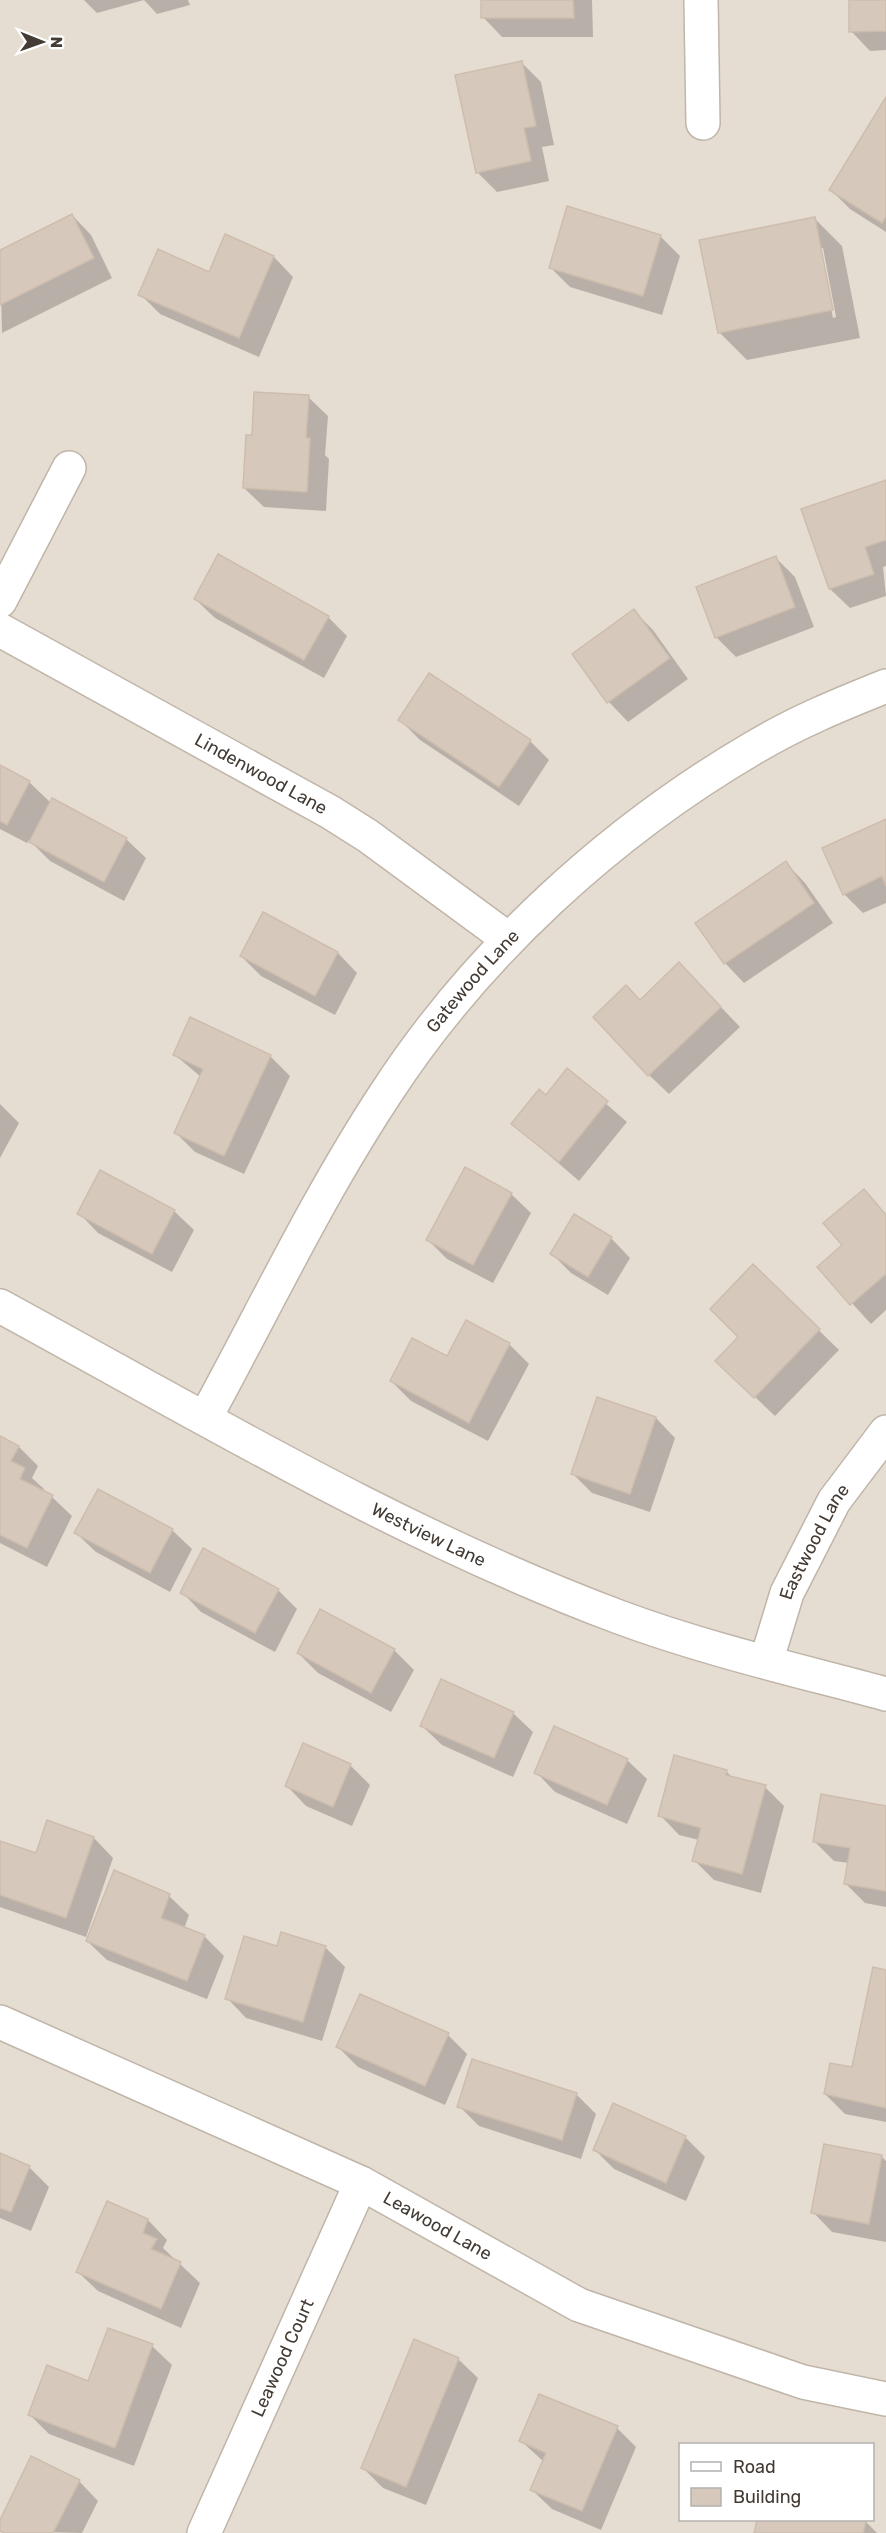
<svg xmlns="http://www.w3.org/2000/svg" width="886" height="2533" viewBox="0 0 886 2533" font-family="Rubik,sans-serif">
  <rect width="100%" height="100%" fill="#f2ece4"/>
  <path fill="#e6ddd2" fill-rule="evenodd" d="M0,0H886V2533H0ZM680,2444H872V2520H680Z"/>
  <g fill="#0003" fill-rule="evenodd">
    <path d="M84,0H188L190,5L157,14L144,0L97,13Z"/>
    <path d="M482,0H592L593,37H502L483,17Z"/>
    <path d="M850,0H886V50L870,51L851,31Z"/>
    <path d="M521,62L541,82L554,145L542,147L549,181L497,192L477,172Z"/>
    <path d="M886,100V232L850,209L831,190Z"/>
    <path d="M72,215L91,235L112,278L2,333L0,251Z"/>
    <path d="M814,218L842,246L860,338L747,360L720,333ZM819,248H823L836,317L833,318Z"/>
    <path d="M226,236L274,257L293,277L259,357L160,314L140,294L210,273Z"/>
    <path d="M660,236L680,256L662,315L570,287L550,267Z"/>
    <path d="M308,397L328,416L325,455L329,459L326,511L264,507L244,488L253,437Z"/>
    <path d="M886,481V566L883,567L886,596L850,608L830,589Z"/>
    <path d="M775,557L795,577L814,627L736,657L716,637Z"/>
    <path d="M195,599L328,617L347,636L324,678L215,618Z"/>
    <path d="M634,611L653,630L688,679L628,722L609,702L574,654Z"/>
    <path d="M400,720L530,741L549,760L519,806L420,740Z"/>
    <path d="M0,766L29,782L51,803L126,839L146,858L124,901L50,861L29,840L27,843L0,829Z"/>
    <path d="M886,820V903L863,913L844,894Z"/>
    <path d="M786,863L805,883L833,923L744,983L725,963Z"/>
    <path d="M264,914L338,953L357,973L335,1015L261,976L241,956Z"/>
    <path d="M699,984L740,1027L669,1094L649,1075L640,1002Z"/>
    <path d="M175,1055L270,1056L290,1076L244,1174L195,1152L176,1133L201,1077Z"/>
    <path d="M567,1070L627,1122L579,1181L513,1124L546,1097Z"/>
    <path d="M0,1104L19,1123L0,1158Z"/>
    <path d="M863,1191L886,1214V1310L871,1324L819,1267L844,1245Z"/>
    <path d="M511,1194L531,1213L493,1283L447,1259L428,1240Z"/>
    <path d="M174,1211L194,1230L172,1272L98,1233L79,1213Z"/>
    <path d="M611,1238L630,1258L608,1295L571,1273L552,1254Z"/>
    <path d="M753,1266L839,1350L775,1416L737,1380L740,1337Z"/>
    <path d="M509,1344L529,1364L488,1441L411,1401L391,1381Z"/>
    <path d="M598,1399L656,1418L675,1438L650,1512L592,1493L572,1473Z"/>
    <path d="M0,1438L19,1447L38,1466L32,1478L44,1489L43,1492L52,1497L72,1516L47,1567L0,1543Z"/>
    <path d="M172,1530L192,1549L170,1592L96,1552L76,1533Z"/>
    <path d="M278,1590L297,1609L275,1652L201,1612L182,1592Z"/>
    <path d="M321,1611L395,1651L414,1670L391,1712L318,1673L298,1653Z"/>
    <path d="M513,1713L533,1732L513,1777L442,1745L422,1726Z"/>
    <path d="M627,1760L647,1779L627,1824L555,1792L536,1772Z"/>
    <path d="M350,1765L370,1785L352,1826L306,1806L287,1786Z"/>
    <path d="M726,1771L733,1778L765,1787L784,1806L761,1893L714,1880L694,1860L699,1840L679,1835L660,1815Z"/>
    <path d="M886,1807V1907L865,1903L845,1883L849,1863L834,1861L814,1841Z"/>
    <path d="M48,1822L94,1838L113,1858L86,1937L0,1907V1842L36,1855Z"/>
    <path d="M114,1872L169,1896L189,1915L184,1929L204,1936L224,1956L207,1999L107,1960L87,1941Z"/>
    <path d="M325,1947L345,1967L322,2041L246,2018L227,1998L278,1948Z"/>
    <path d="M886,1971V2122L845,2114L825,2094L853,2069Z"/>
    <path d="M448,2035L467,2054L445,2105L358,2067L338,2047Z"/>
    <path d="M576,2094L596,2114L581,2159L479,2126L459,2106Z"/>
    <path d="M685,2137L705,2157L686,2201L614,2169L595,2150Z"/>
    <path d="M0,2155L29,2167L49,2187L31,2231L0,2218Z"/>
    <path d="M881,2156L886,2161V2242L832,2232L813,2212Z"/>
    <path d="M108,2203L148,2220L167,2240L163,2248L200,2283L181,2328L98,2291L78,2272Z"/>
    <path d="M109,2330L152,2346L172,2365L134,2466L49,2434L30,2415L89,2383Z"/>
    <path d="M458,2359L478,2378L426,2505L383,2488L363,2468Z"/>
    <path d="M617,2428L636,2447L601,2530L552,2509L532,2490L544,2462L521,2441Z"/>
    <path d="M79,2481L98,2501L82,2533L0,2531V2523Z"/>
    <path d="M759,2520H855L866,2522L877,2533H756Z"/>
  </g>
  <g fill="#d6c9bc" stroke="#cebdad" stroke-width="1.5">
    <path d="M481,0H573L574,18H481Z"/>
    <path d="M849,0H886V31L849,32Z"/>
    <path d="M522,61L536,126L524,128L531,161L476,173L455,75Z"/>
    <path d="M886,97V216L882,223L829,190Z"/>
    <path d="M567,206L661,235L643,296L549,268Z"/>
    <path d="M72,214L94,258L0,305V250Z"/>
    <path d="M815,217L833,310L718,333L699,240Z"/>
    <path d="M225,234L274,256L239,338L138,295L158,249L209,272Z"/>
    <path d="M254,392L309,395L306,438H310L307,492L243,488L246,435H252Z"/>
    <path d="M886,480V540L865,547L874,574L829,589L801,509Z"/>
    <path d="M218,554L329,616L304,660L194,599Z"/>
    <path d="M776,556L795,607L715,638L696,587Z"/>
    <path d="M634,609L670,658L607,703L572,654Z"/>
    <path d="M429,673L531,740L499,787L398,720Z"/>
    <path d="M0,765L30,781L7,825L0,821Z"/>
    <path d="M52,798L127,838L104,882L29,842Z"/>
    <path d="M886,819V886L882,876L843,895L822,848Z"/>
    <path d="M786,861L814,903L724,964L695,923Z"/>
    <path d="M263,912L338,952L315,996L240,956Z"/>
    <path d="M679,962L721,1007L648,1076L593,1017L626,985L640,1000Z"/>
    <path d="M190,1017L271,1055L224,1156L174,1133L203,1069L173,1055Z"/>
    <path d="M567,1068L608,1101L559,1162L511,1124L539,1089L546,1095Z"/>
    <path d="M465,1167L512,1193L473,1265L426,1240Z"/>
    <path d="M100,1170L175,1210L152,1254L77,1214Z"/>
    <path d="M864,1189L886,1215V1274L850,1305L817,1267L842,1245L823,1223Z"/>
    <path d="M574,1214L612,1237L588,1277L550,1254Z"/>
    <path d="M753,1264L820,1329L754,1398L715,1361L738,1337L710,1309Z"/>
    <path d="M466,1320L510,1343L469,1423L390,1381L412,1338L447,1356Z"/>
    <path d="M597,1397L656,1417L630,1494L571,1474Z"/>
    <path d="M0,1436L19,1446L11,1461L25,1468L20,1479L53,1495L27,1548L0,1535Z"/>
    <path d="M98,1489L173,1529L150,1573L74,1533Z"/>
    <path d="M203,1548L279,1589L255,1633L180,1593Z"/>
    <path d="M320,1609L395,1649L371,1693L297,1653Z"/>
    <path d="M441,1679L514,1712L494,1758L420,1726Z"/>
    <path d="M554,1726L628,1759L607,1805L534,1773Z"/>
    <path d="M303,1743L351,1764L333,1807L285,1786Z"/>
    <path d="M674,1755L727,1770L726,1775L766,1785L742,1874L692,1861L701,1828L658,1816Z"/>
    <path d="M821,1794L886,1806V1891L844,1884L850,1848L813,1842Z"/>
    <path d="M47,1820L94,1837L66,1918L0,1895V1841L36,1853Z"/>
    <path d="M114,1870L170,1894L161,1918L205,1935L187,1981L86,1941Z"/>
    <path d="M281,1932L326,1946L303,2022L225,1999L244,1936L277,1946Z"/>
    <path d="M873,1967L886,1970V2108L824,2094L830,2063L852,2067Z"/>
    <path d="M360,1994L449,2033L425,2086L336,2047Z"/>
    <path d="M472,2059L577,2093L562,2140L457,2107Z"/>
    <path d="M613,2103L686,2136L666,2183L593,2150Z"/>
    <path d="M824,2144L882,2155L869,2224L811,2213Z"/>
    <path d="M0,2153L30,2166L11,2212L0,2208Z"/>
    <path d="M107,2201L148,2219L143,2233L157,2239L151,2249L181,2262L161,2309L76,2272Z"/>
    <path d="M108,2328L153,2344L115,2448L28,2415L47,2365L88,2381Z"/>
    <path d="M414,2339L459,2358L406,2487L361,2468Z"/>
    <path d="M539,2394L618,2426L582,2511L530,2490L546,2453L519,2441Z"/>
    <path d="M31,2456L80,2480L53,2533H4L0,2531V2520Z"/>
    <path d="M757,2520H862L866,2521L863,2533H754Z"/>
  </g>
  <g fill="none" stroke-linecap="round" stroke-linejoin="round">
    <g stroke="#c0b5a9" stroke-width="36">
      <g id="street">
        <path d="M701,0L703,123"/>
        <path d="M0,601L69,468"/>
        <path id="s1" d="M0,630L330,812L368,836L508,939"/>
        <path id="s2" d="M0,1306C202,1416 402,1536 619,1617C705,1649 797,1670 886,1694"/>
        <path id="s3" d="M205,1418C264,1310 318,1196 386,1093C477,953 611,831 755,747C797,722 841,704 886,686"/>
        <path id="s4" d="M766,1662L787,1593L834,1501L886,1432"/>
        <path id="s5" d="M0,2022L361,2183L579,2305L803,2382L886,2399"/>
        <path id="s6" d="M204,2533L361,2183"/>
      </g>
    </g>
    <use href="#street" stroke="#fff" stroke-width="33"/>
  </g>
  <g text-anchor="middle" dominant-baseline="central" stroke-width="5" stroke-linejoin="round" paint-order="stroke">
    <g font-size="18" fill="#433b34" stroke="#fff">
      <text stroke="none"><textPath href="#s1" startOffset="298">Lindenwood Lane</textPath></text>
      <text stroke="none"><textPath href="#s3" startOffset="514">Gatewood Lane</textPath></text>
      <text stroke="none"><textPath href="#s2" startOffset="486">Westview Lane</textPath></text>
      <text stroke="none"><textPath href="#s4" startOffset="130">Eastwood Lane</textPath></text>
      <text stroke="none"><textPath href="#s5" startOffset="483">Leawood Lane</textPath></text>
      <text stroke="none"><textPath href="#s6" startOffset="192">Leawood Court</textPath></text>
    </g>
  </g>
  <rect x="679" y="2443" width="195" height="78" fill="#ffffff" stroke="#b4b1ae" stroke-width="1.5"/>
  <rect x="691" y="2462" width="30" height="9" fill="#ffffff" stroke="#b4b1ae" stroke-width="1.5"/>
  <text x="733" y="2473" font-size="18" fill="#433b34">Road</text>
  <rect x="691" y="2488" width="30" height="18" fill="#d6c9bc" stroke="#b4b1ae" stroke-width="1.5"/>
  <text x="733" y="2503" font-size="18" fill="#433b34">Building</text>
  <g transform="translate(42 42) rotate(91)" stroke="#ffffff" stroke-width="4.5" paint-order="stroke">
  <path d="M0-4.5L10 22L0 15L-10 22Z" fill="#433b34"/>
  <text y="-9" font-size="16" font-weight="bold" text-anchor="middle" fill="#433b34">N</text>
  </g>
</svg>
